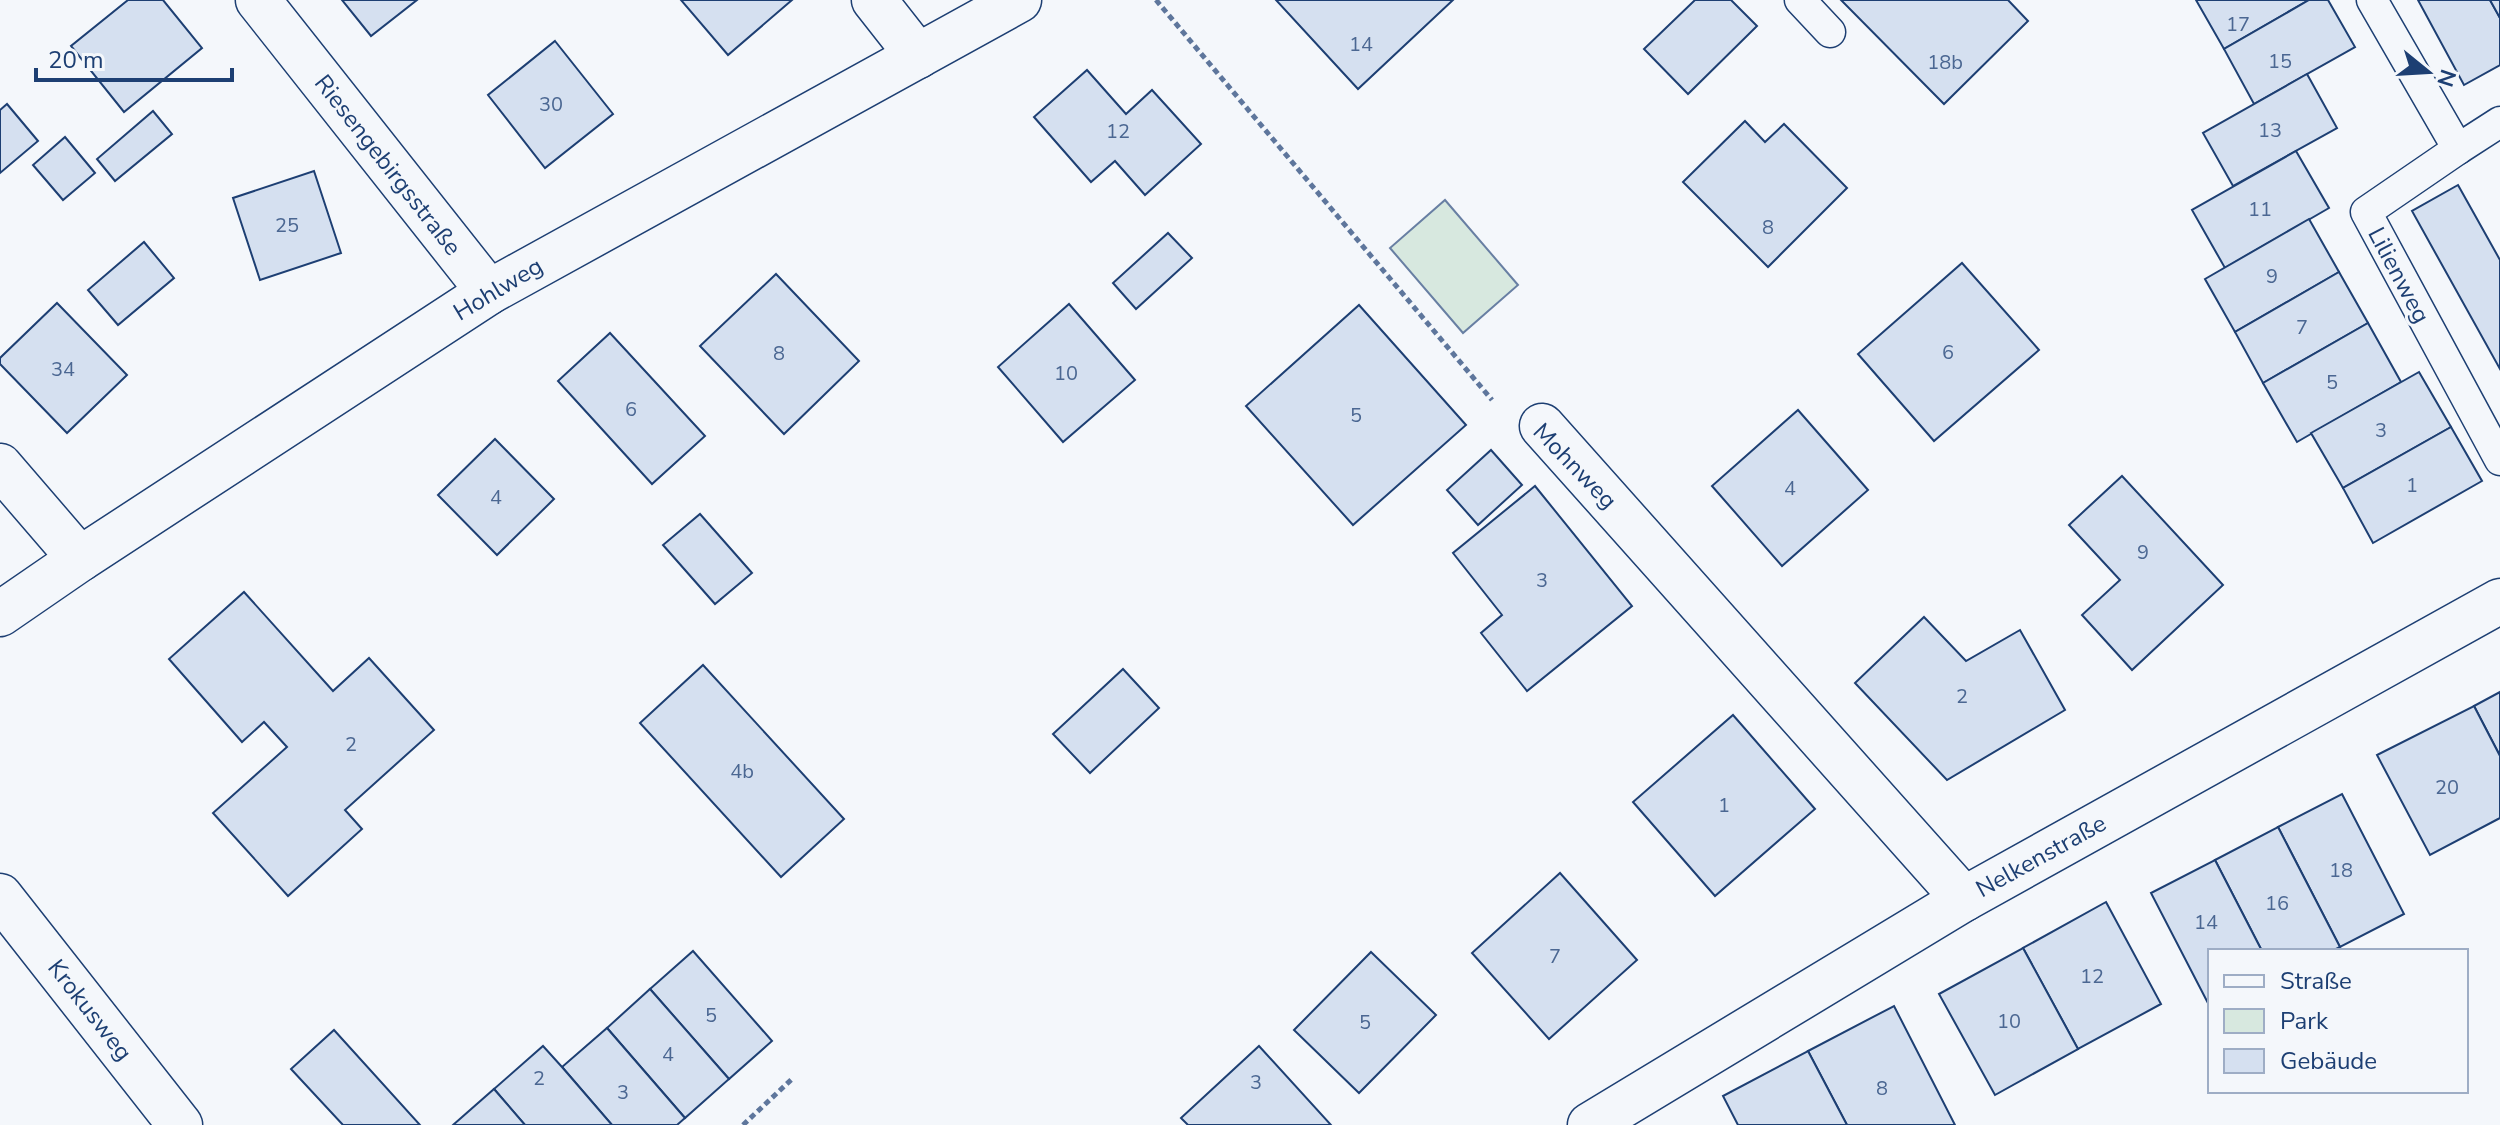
<svg xmlns="http://www.w3.org/2000/svg" width="2500" height="1125" viewBox="0 0 2500 1125" font-family="'Nunito Sans',sans-serif">
  <rect width="100%" height="100%" fill="#f4f7fb"/>
  <path fill="#d7e8df" stroke="#687fa3" stroke-width="2" d="M1445,200L1518,285L1463,333L1390,248Z"/>
  <g fill="#d5e0f0" stroke="#1d3f73" stroke-width="2">
    <path d="M128,0H163L202,48L124,112L71,46Z"/>
    <path d="M342,0H417L371,36Z"/>
    <path d="M681,0H792L728,55Z"/>
    <path d="M1276,0H1453L1358,89Z"/>
    <path d="M1695,0H1731L1757,26L1688,94L1644,49Z"/>
    <path d="M1841,0H2008L2028,21L1944,104Z"/>
    <path d="M2196,0H2309L2224,49Z"/>
    <path d="M2309,0H2328L2355,47L2254,104L2224,49Z"/>
    <path d="M2418,0H2490L2500,18V65L2464,85Z"/>
    <path d="M2490,0H2500V18Z"/>
    <path d="M555,41L613,114L545,168L488,95Z"/>
    <path d="M1087,70L1126,114L1152,90L1201,144L1145,195L1115,161L1091,182L1034,117Z"/>
    <path d="M2307,74L2337,128L2233,186L2203,133Z"/>
    <path d="M7,104L38,141L0,173V110Z"/>
    <path d="M153,111L172,134L115,181L97,159Z"/>
    <path d="M1745,121L1765,142L1784,124L1847,188L1768,267L1683,182Z"/>
    <path d="M65,137L95,173L63,200L33,165Z"/>
    <path d="M2296,151L2329,208L2225,268L2192,210Z"/>
    <path d="M314,171L341,253L260,280L233,198Z"/>
    <path d="M2458,185L2500,260V369L2412,211Z"/>
    <path d="M2309,219L2339,272L2235,332L2205,279Z"/>
    <path d="M1168,233L1192,258L1136,309L1113,283Z"/>
    <path d="M144,242L174,278L118,325L88,290Z"/>
    <path d="M1962,263L2039,350L1934,441L1858,354Z"/>
    <path d="M2339,272L2368,323L2263,383L2235,332Z"/>
    <path d="M776,274L859,361L784,434L700,346Z"/>
    <path d="M57,303L127,375L67,433L0,364V358Z"/>
    <path d="M1069,304L1135,380L1063,442L998,367Z"/>
    <path d="M1359,305L1466,425L1353,525L1246,406Z"/>
    <path d="M2368,323L2401,382L2297,442L2263,383Z"/>
    <path d="M610,333L705,436L652,484L558,381Z"/>
    <path d="M2419,372L2451,427L2343,488L2311,433Z"/>
    <path d="M1798,410L1868,490L1782,566L1712,486Z"/>
    <path d="M2451,427L2482,481L2373,543L2343,488Z"/>
    <path d="M495,439L554,499L497,555L438,495Z"/>
    <path d="M1491,450L1522,485L1478,525L1447,490Z"/>
    <path d="M2122,476L2223,585L2132,670L2082,615L2120,580L2069,525Z"/>
    <path d="M1535,486L1632,606L1527,691L1481,633L1502,615L1453,553Z"/>
    <path d="M700,514L752,573L715,604L663,545Z"/>
    <path d="M244,592L333,691L369,658L434,730L345,810L362,829L288,896L213,813L287,747L264,722L242,742L169,659Z"/>
    <path d="M1924,617L1966,661L2020,630L2065,710L1947,780L1855,683Z"/>
    <path d="M703,665L844,819L781,877L640,723Z"/>
    <path d="M1123,669L1159,708L1090,773L1053,734Z"/>
    <path d="M2500,692V756L2474,706Z"/>
    <path d="M2474,706L2500,756V818L2430,855L2377,755Z"/>
    <path d="M1733,715L1815,809L1715,896L1633,802Z"/>
    <path d="M2342,794L2404,914L2340,947L2278,827Z"/>
    <path d="M2278,827L2340,947L2332,951H2262L2215,860Z"/>
    <path d="M2215,860L2262,951H2210V1007L2151,893Z"/>
    <path d="M1560,873L1637,960L1549,1039L1472,953Z"/>
    <path d="M2106,902L2161,1004L2078,1049L2023,948Z"/>
    <path d="M2023,948L2078,1049L1995,1095L1939,994Z"/>
    <path d="M693,951L772,1041L729,1079L650,989Z"/>
    <path d="M1371,952L1436,1015L1359,1093L1294,1030Z"/>
    <path d="M650,989L729,1079L685,1118L607,1028Z"/>
    <path d="M1894,1006L1955,1125H1847L1808,1051Z"/>
    <path d="M607,1028L685,1118L677,1125H612L562,1067Z"/>
    <path d="M334,1030L420,1125H343L291,1069Z"/>
    <path d="M543,1046L562,1067L612,1125H525L494,1089Z"/>
    <path d="M1259,1046L1331,1125H1188L1181,1118Z"/>
    <path d="M1808,1051L1847,1125H1738L1723,1096Z"/>
    <path d="M494,1089L525,1125H453Z"/>
  </g>
  <g fill="none" stroke-linecap="round" stroke-linejoin="round">
    <g stroke="#1d3f73" stroke-width="33">
      <g id="lane">
        <path d="M1800,0L1830,32"/>
        <path d="M2372,0L2458,149L2366,212L2500,460"/>
        <path d="M2458,149L2500,122"/>
      </g>
    </g>
    <g stroke="#1d3f73" stroke-width="47">
      <g id="street">
        <path d="M258,0L489,292"/>
        <path d="M874,0L918,56"/>
        <path d="M1542,426L1964,899"/>
        <path d="M0,466L80,559"/>
        <path d="M0,614L80,559L489,292L1019,0"/>
        <path d="M0,896L180,1125"/>
        <path d="M1590,1125L1964,899L2500,601"/>
      </g>
    </g>
    <g stroke="#5e769c" stroke-width="5" stroke-dasharray="6 4" stroke-linecap="butt">
      <path d="M1156,0L1492,400"/>
      <path d="M743,1125L792,1079"/>
    </g>
    <use href="#lane" stroke="#f4f7fb" stroke-width="30"/>
    <use href="#street" stroke="#f4f7fb" stroke-width="44"/>
  </g>
  <g text-anchor="middle" dominant-baseline="central" stroke-width="6" stroke-linejoin="round" paint-order="stroke">
    <g font-size="20" fill="#4b6792">
      <text x="2238" y="24">17</text>
      <text x="1361" y="44">14</text>
      <text x="2280" y="61">15</text>
      <text x="1945" y="62">18b</text>
      <text x="551" y="104">30</text>
      <text x="2270" y="130">13</text>
      <text x="1118" y="131">12</text>
      <text x="2260" y="209">11</text>
      <text x="287" y="225">25</text>
      <text x="1768" y="227">8</text>
      <text x="2272" y="276">9</text>
      <text x="2302" y="327">7</text>
      <text x="1948" y="352">6</text>
      <text x="779" y="353">8</text>
      <text x="63" y="369">34</text>
      <text x="1066" y="373">10</text>
      <text x="2332" y="382">5</text>
      <text x="631" y="409">6</text>
      <text x="1356" y="415">5</text>
      <text x="2381" y="430">3</text>
      <text x="2412" y="485">1</text>
      <text x="1790" y="488">4</text>
      <text x="496" y="497">4</text>
      <text x="2143" y="552">9</text>
      <text x="1542" y="580">3</text>
      <text x="1962" y="696">2</text>
      <text x="351" y="744">2</text>
      <text x="742" y="771">4b</text>
      <text x="2447" y="787">20</text>
      <text x="1724" y="805">1</text>
      <text x="2341" y="870">18</text>
      <text x="2277" y="903">16</text>
      <text x="2206" y="922">14</text>
      <text x="1555" y="956">7</text>
      <text x="2092" y="976">12</text>
      <text x="711" y="1015">5</text>
      <text x="2009" y="1021">10</text>
      <text x="1365" y="1022">5</text>
      <text x="668" y="1054">4</text>
      <text x="539" y="1078">2</text>
      <text x="1256" y="1082">3</text>
      <text x="1882" y="1088">8</text>
      <text x="623" y="1092">3</text>
    </g>
    <g font-size="24" fill="#1d3f73" stroke="#f4f7fb">
      <text transform="translate(388 165) rotate(52)">Riesengebirgsstraße</text>
      <text transform="translate(2399 275) rotate(62)">Lilienweg</text>
      <text transform="translate(498 289) rotate(-31)">Hohlweg</text>
      <text transform="translate(1575 466) rotate(46)">Mohnweg</text>
      <text transform="translate(2041 856) rotate(-29)">Nelkenstraße</text>
      <text transform="translate(90 1010) rotate(52)">Krokusweg</text>
    </g>
  </g>
  <rect x="2208" y="949" width="260" height="144" fill="#f4f7fb" stroke="#9eadc5" stroke-width="2"/>
  <rect x="2224" y="975" width="40" height="12" fill="#f4f7fb" stroke="#9eadc5" stroke-width="2"/>
  <text x="2280" y="989" font-size="24" fill="#1d3f73">Straße</text>
  <rect x="2224" y="1009" width="40" height="24" fill="#d7e8df" stroke="#9eadc5" stroke-width="2"/>
  <text x="2280" y="1029" font-size="24" fill="#1d3f73">Park</text>
  <rect x="2224" y="1049" width="40" height="24" fill="#d5e0f0" stroke="#9eadc5" stroke-width="2"/>
  <text x="2280" y="1069" font-size="24" fill="#1d3f73">Gebäude</text>
  <g transform="translate(2428 72) rotate(108)" stroke="#f4f7fb" stroke-width="6" paint-order="stroke">
  <path d="M0-6L14 30L0 20L-14 30Z" fill="#1d3f73"/>
  <text y="-12" font-size="22" font-weight="bold" text-anchor="middle" fill="#1d3f73">N</text>
  </g>
  <path d="M36 68v12h196v-12" fill="none" stroke="#1d3f73" stroke-width="4"/>
  <text x="48" y="68" font-size="24" fill="#1d3f73" stroke="#f4f7fb" stroke-width="6" paint-order="stroke">20 m</text>
</svg>
